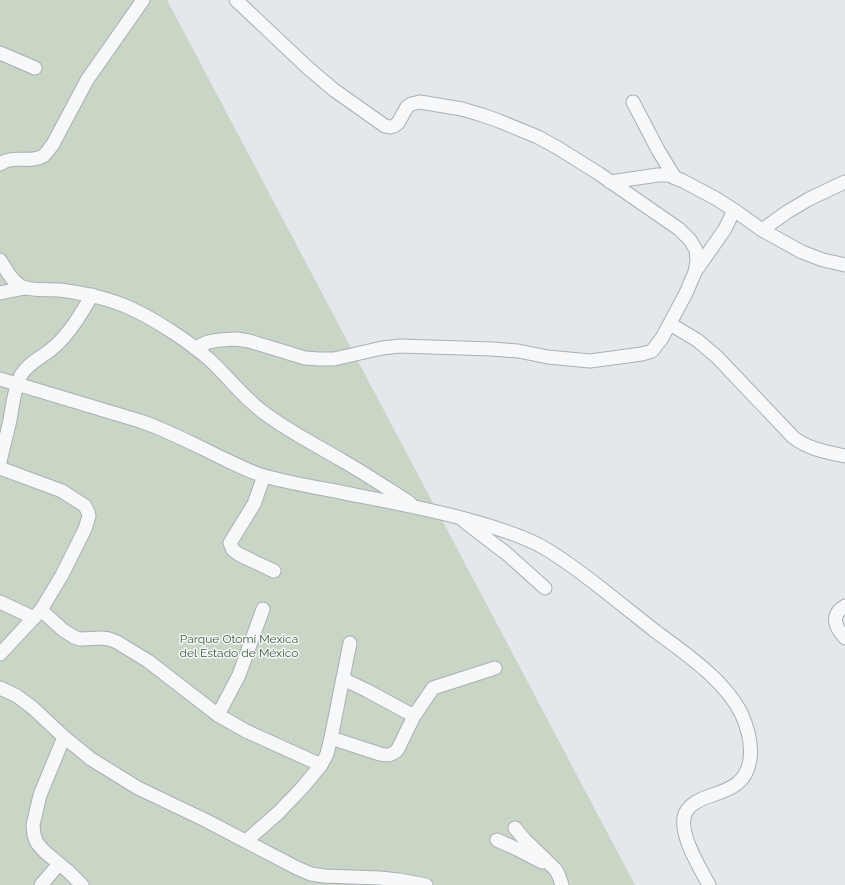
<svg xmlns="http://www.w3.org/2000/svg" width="845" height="885" viewBox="0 0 845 885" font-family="Raleway,sans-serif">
  <rect width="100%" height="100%" fill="#e4e7ec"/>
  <path fill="#c9d6c5" d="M0,0H167L635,885H0Z"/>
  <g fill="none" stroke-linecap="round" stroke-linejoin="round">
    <g stroke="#a9aeb7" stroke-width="15">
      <g id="minor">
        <path d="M0,53L35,68"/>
        <path d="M633,102L658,150L675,178"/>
        <path d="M0,164C13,154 30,164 43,156C47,153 50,148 53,144L87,80L143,0"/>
        <path d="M610,182L658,175H669L683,181L715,198L734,210L762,230L802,252L823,260L845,265"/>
        <path d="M762,230L787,212L809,199L845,182"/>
        <path d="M0,260C6,269 11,281 21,286C29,291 49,289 60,290C83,293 108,298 130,308C156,320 190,342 211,361C229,378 243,397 263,412C288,431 316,445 343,461C366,474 388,489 410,503"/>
        <path d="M697,269L725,229L734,210"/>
        <path d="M0,293L25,288"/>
        <path d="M670,324L697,340L717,357L793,437C808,449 826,452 845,456"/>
        <path d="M195,348L208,342L220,340L236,339L249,341L305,358L319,359H334L382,348L400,346L492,349L518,351L548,357L590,361L642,354L652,351L662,338L686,293L695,272L697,260L696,250L690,240L679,229L598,173L558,148L538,137L499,121L482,115L462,109L420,102L411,104L407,107L398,123L394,126L390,127L385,126L334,90L308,68L236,0"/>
        <path d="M0,379L140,421C167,430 193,444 218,456C233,463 248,471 264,476C286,482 308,486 330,490C379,500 428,508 476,522C497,528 519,535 539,545C563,558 584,575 606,592C622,605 639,618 655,631C685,653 726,681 742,715C748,729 752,744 750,759C745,801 696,788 685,814C678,833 700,868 709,885"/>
        <path d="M0,462C3,448 7,434 10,420C13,405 14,388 21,375C29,362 43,357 54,347C70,333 81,314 92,295"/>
        <path d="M0,468L62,491L85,506L88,512L89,516L85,529L62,575L41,610L0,654"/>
        <path d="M264,476L254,504L230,543L233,550L240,555L274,571"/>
        <path d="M464,521L507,554L545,588"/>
        <path d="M0,602L34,618"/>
        <path d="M845,606C830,615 835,627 845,638"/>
        <path d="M41,610L63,630L74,637L80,639L102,638L109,639L117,642L148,661L218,715L246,731L321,765"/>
        <path d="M343,679L366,690L414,716"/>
        <path d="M0,688L17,696L33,708L64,737L91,759L138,788L205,820L297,868L311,874L324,876L380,878L399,880L426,885"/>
        <path d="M218,715L239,675L263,609"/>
        <path d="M64,737L40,795L33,825L34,835L37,843L45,852L69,872L82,885"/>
        <path d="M331,738L380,754C388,756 393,755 398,749L414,716L433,688L495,668"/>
        <path d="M515,828L525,840L556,870L559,876L562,885"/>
        <path d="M497,840L517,849L542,862"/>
        <path d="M246,841L278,813L302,788L321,765L327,754L331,738L350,643"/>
        <path d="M41,885L59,864"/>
      </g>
    </g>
    <use href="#minor" stroke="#f7f8fa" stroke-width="13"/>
  </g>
  <g text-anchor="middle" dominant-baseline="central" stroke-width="3" stroke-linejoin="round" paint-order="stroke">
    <g font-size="12" fill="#3f6138" stroke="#f4f6f9">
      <text x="239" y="639">Parque Otomí Mexica<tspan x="239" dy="14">del Estado de México</tspan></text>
    </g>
  </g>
</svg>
